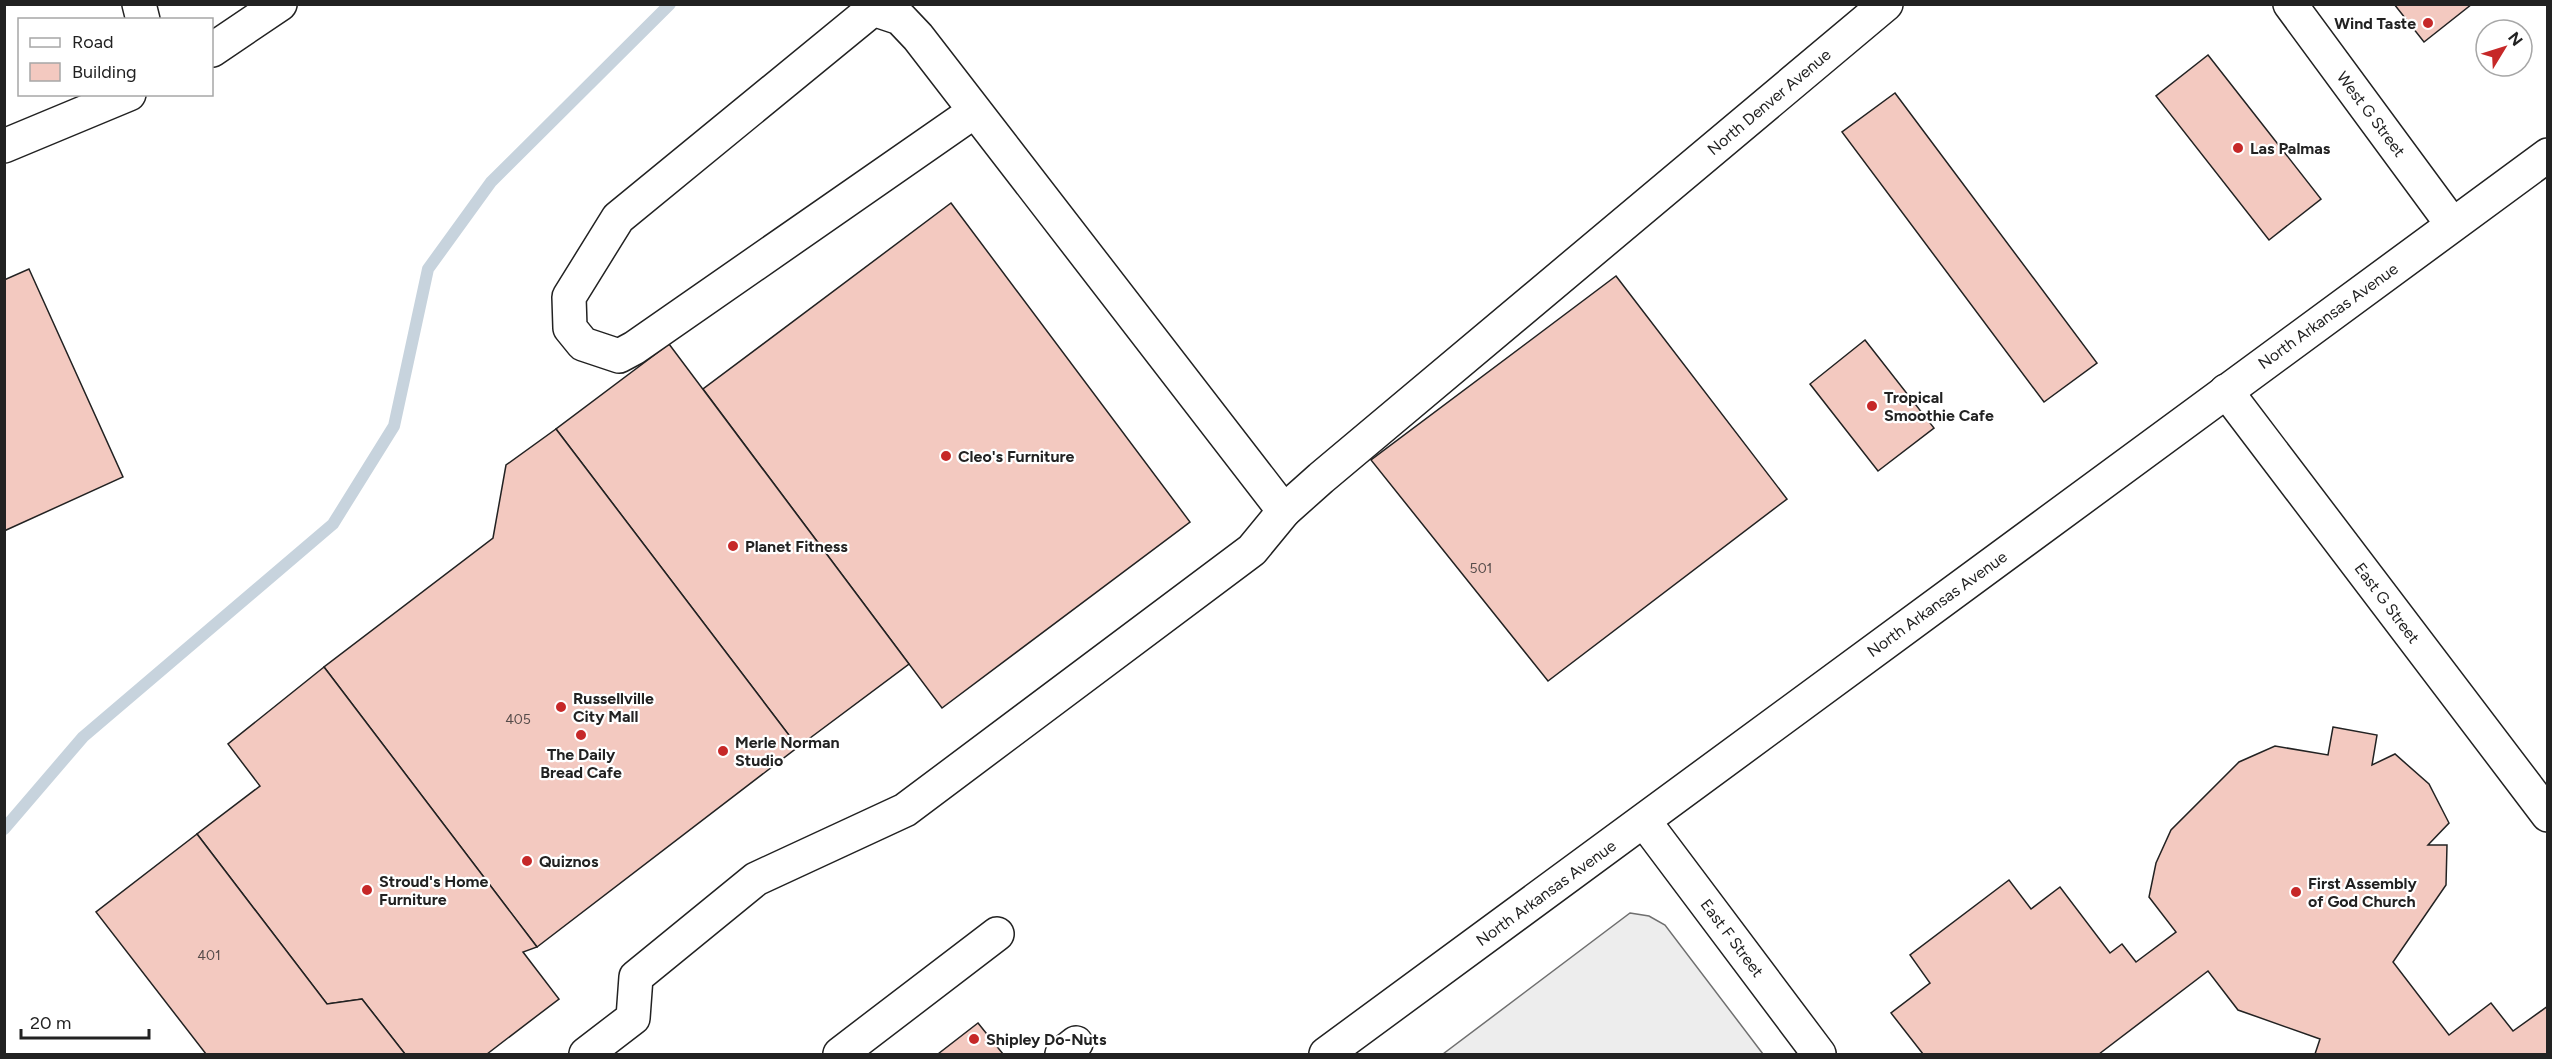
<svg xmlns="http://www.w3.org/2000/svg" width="2552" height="1059" viewBox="0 0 2552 1059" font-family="Figtree,sans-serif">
  <rect width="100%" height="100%" fill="#fff"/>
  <path fill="#ededed" stroke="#6f6f6f" stroke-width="1.5" d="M1630,913L1649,916L1665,925L1763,1054H1443Z"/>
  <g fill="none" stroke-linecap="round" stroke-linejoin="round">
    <path stroke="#c7d3dd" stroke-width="12" d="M4,829L83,737L333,524L394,426L428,269L491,182L670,4"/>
  </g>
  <g fill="#f3c9c0" stroke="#222" stroke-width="1.5">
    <path d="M2394,4H2472L2424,42Z"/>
    <path d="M2208,55L2321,199L2269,240L2156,96Z"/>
    <path d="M1895,93L2097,363L2044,402L1842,132Z"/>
    <path d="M951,203L1190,522L942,708L703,389Z"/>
    <path d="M29,269L123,477L4,531V280Z"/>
    <path d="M1616,276L1787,499L1548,681L1371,460Z"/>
    <path d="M1865,340L1934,428L1878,471L1810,384Z"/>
    <path d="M669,344L909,664L798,747L556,429Z"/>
    <path d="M556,429L798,747L537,947L324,667L493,538L506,465Z"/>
    <path d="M324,667L537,947L523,952L559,999L487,1054H405L362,999L327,1004L197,834L260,786L228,744Z"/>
    <path d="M2333,727L2377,735L2372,765L2395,754L2429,784L2449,823L2428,845H2447L2446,885L2393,962L2449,1035L2491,1003L2513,1031L2548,1006V1054H2315L2320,1039L2238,1010L2208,971L2099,1054H1923L1891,1013L1930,983L1910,955L2009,880L2031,909L2060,887L2110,953L2122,944L2136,962L2176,932L2149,897L2156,863L2171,830L2239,762L2275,746L2328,755Z"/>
    <path d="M197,834L327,1004L362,999L405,1054H206L96,912Z"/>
    <path d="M978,1023L1003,1054H938Z"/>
  </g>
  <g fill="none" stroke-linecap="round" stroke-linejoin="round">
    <g stroke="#222" stroke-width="36">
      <g id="minor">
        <path d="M139,4L143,20"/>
        <path d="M2290,4L2452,224"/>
        <path d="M212,50L280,4"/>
        <path d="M975,111L634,348L619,356L583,344L570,328L569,297L618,218L873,9L900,18L918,37L1284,511"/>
        <path d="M4,146L129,94"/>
        <path d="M2226,391L2548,815"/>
        <path d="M1644,821L1819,1054"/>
        <path d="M586,1054L633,1018L636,977L756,879L905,810L1252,550L1284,511L1321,478L1886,4"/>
        <path d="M840,1054L997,934"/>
        <path d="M1062,1054L1076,1043"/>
      </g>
    </g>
    <g stroke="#222" stroke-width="36">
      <path id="highway" d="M1326,1054L2548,155"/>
    </g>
    <use href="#minor" stroke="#fff" stroke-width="33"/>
    <use href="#highway" stroke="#fff" stroke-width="33"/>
  </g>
  <g fill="#c62828" stroke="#fff" stroke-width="2">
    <circle cx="2428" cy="23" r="6"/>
    <circle cx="2238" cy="148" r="6"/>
    <circle cx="1872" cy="406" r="6"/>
    <circle cx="946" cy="456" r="6"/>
    <circle cx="733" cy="546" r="6"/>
    <circle cx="561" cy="707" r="6"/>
    <circle cx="581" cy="735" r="6"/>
    <circle cx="723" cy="751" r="6"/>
    <circle cx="527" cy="861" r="6"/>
    <circle cx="367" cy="890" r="6"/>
    <circle cx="2296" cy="892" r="6"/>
    <circle cx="974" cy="1039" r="6"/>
  </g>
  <g text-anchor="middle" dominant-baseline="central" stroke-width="4.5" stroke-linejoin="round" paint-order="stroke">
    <g font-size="14" fill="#564c4a">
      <text x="1481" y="568">501</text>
      <text x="518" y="719">405</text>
      <text x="209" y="955">401</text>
    </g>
    <g font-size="16" font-weight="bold" fill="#222" stroke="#fff" text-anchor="start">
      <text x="2416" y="23" text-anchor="end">Wind Taste</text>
      <text x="2250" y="148">Las Palmas</text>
      <text x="1884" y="397">Tropical<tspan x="1884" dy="18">Smoothie Cafe</tspan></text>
      <text x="958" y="456">Cleo's Furniture</text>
      <text x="745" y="546">Planet Fitness</text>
      <text x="573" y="698">Russellville<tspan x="573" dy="18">City Mall</tspan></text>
      <text x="735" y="742">Merle Norman<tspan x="735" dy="18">Studio</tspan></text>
      <text x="581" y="754" text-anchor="middle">The Daily<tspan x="581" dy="18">Bread Cafe</tspan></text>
      <text x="539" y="861">Quiznos</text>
      <text x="379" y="881">Stroud's Home<tspan x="379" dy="18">Furniture</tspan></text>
      <text x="2308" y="883">First Assembly<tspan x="2308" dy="18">of God Church</tspan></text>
      <text x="986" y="1039">Shipley Do-Nuts</text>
    </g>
    <g font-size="16" fill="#222" stroke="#fff">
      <text transform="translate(1769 102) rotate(-40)">North Denver Avenue</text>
      <text transform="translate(2371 114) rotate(53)">West G Street</text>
      <text transform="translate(2328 316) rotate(-36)">North Arkansas Avenue</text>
      <text transform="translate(2387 603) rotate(53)">East G Street</text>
      <text transform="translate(1937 604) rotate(-36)">North Arkansas Avenue</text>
      <text transform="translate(1546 893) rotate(-36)">North Arkansas Avenue</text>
      <text transform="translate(1732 938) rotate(53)">East F Street</text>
    </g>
  </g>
  <rect width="2552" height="1059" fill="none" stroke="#222222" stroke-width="12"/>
  <rect x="18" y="18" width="195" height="78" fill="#ffffff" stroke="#a7a7a7" stroke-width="1.5"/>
  <rect x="30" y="38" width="30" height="9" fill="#ffffff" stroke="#a7a7a7" stroke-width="1.5"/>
  <text x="72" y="48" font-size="18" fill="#222222">Road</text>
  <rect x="30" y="63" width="30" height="18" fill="#f3c9c0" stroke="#a7a7a7" stroke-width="1.5"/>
  <text x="72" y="78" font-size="18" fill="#222222">Building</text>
  <g transform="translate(2504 48) rotate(52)"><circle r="28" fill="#ffffff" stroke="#a7a7a7" stroke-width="1.5"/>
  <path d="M0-4.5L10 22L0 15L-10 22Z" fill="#c62828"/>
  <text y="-9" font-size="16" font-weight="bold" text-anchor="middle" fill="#222222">N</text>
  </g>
  <path d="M21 1029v9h128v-9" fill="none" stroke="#222222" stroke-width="3"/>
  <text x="30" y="1029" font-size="18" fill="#222222" stroke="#ffffff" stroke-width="4.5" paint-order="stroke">20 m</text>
</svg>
